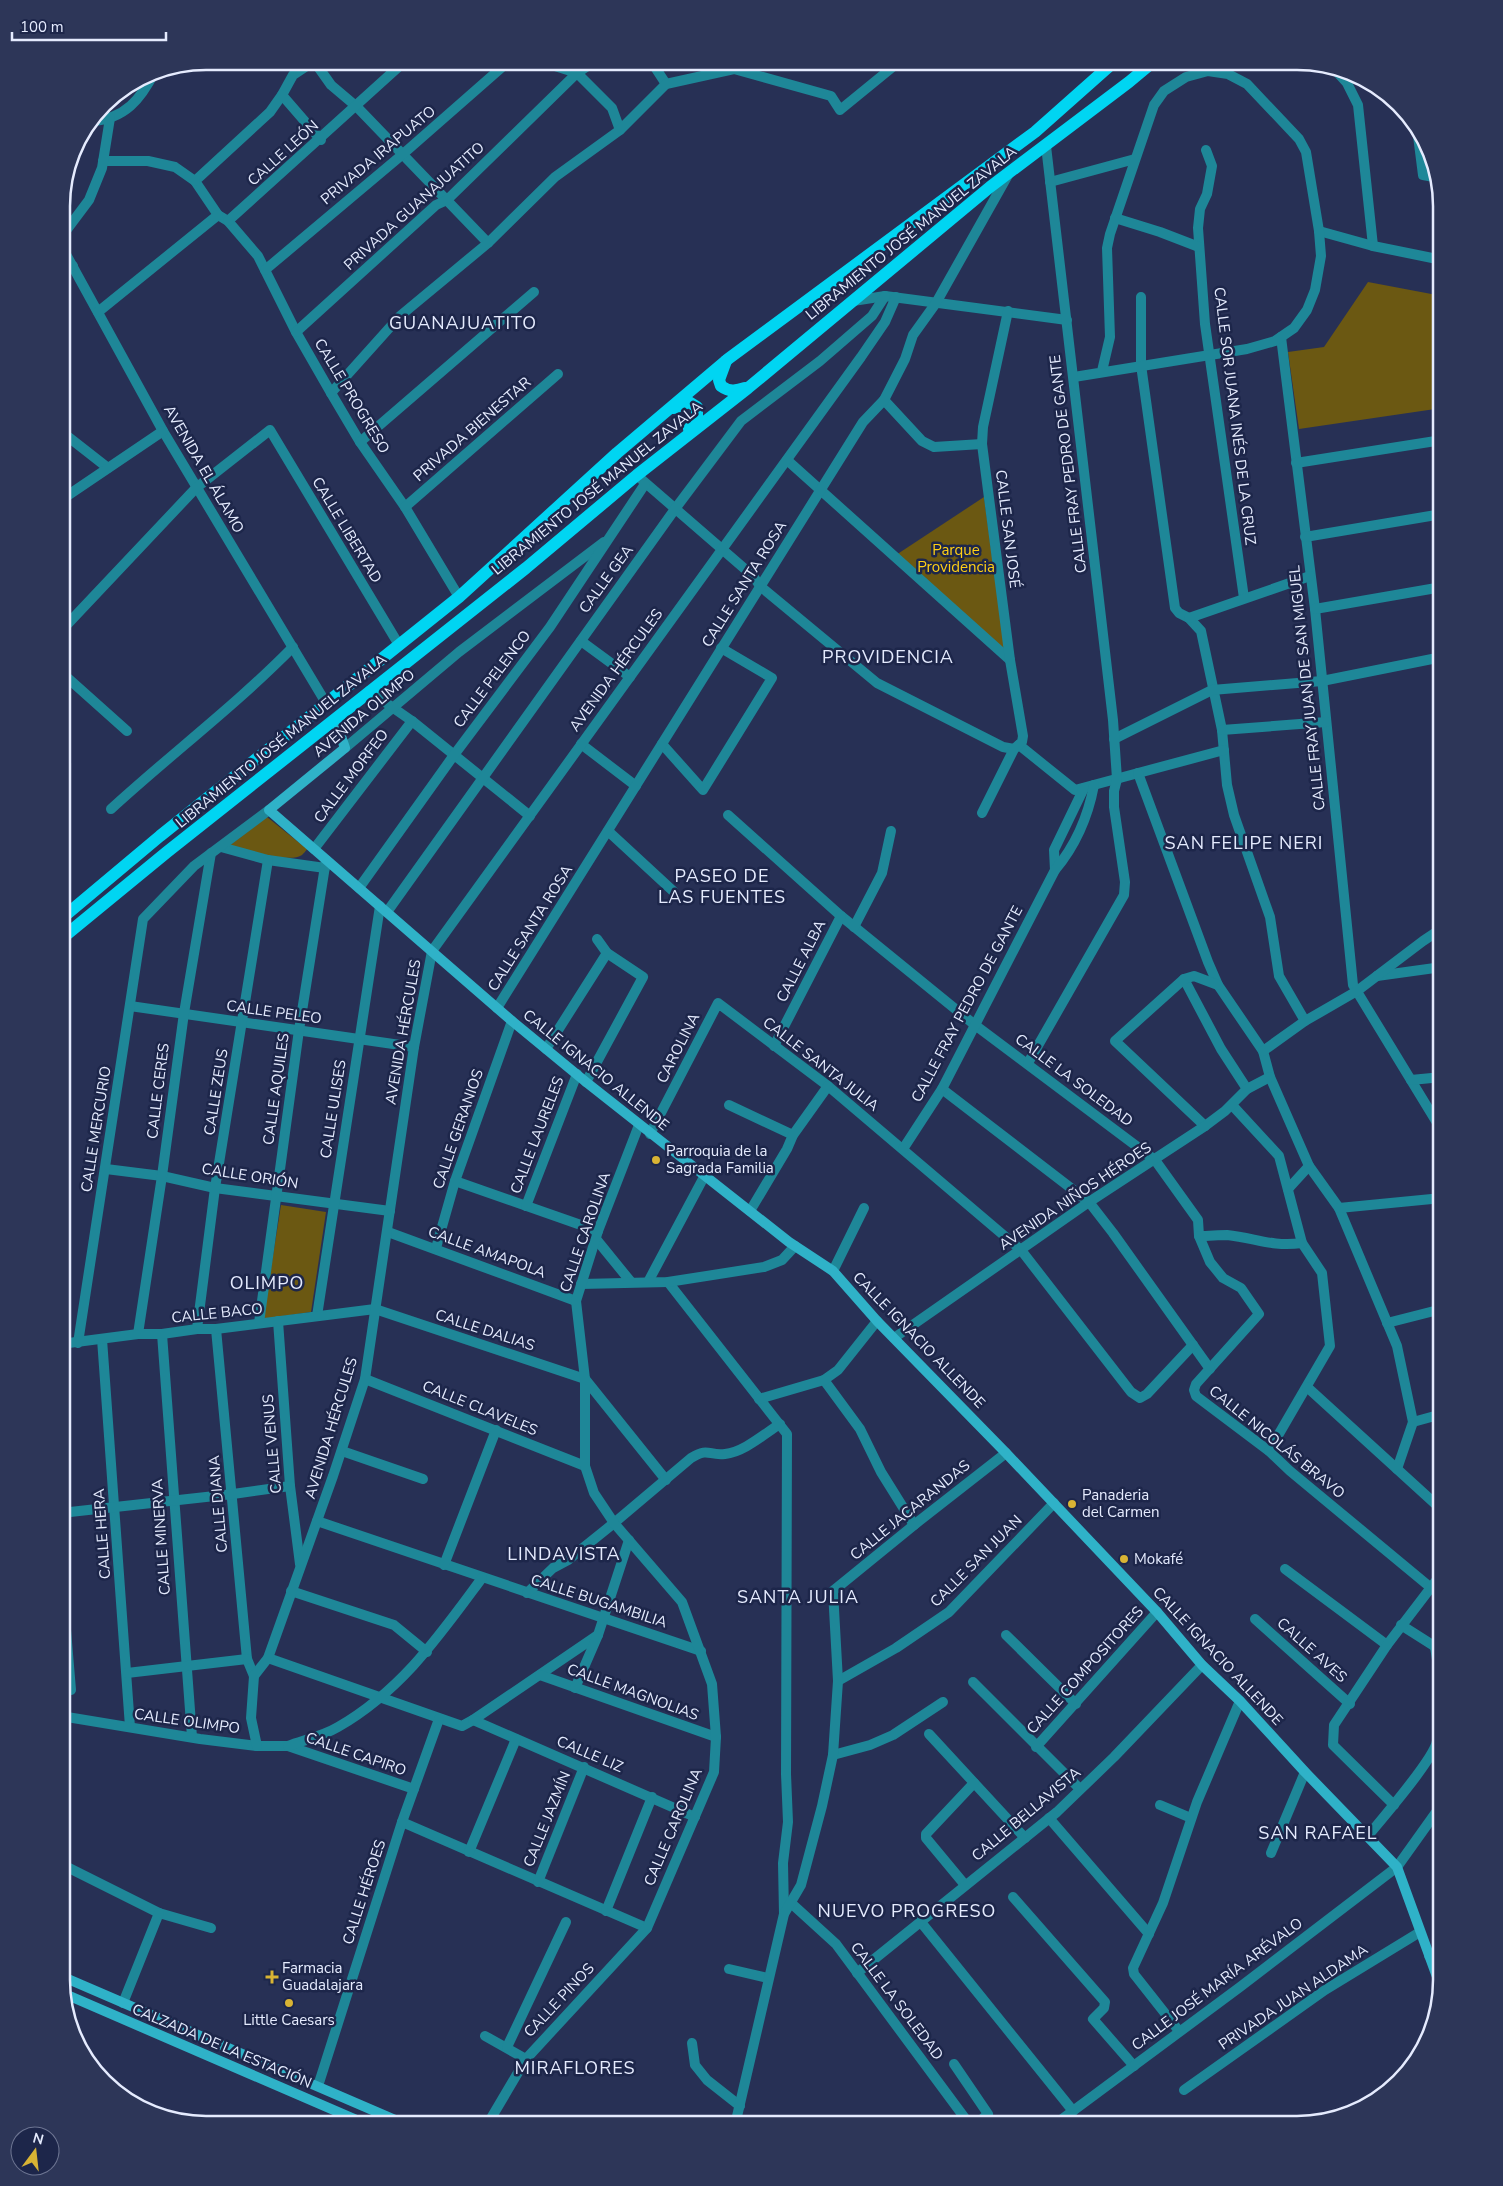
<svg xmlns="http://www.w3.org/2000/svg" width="1503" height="2186" viewBox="0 0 1503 2186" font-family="'Nunito Sans',sans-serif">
  <rect width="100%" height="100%" fill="#273055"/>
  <g fill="#6b5812">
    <path d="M1368,282L1442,296V408L1299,429L1288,352L1324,347Z"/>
    <path d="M984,497L1005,651L896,555Z"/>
    <path d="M267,817L307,849C307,850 302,855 302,855C289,864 244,849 230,845Z"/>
    <path d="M281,1205L326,1212L311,1312L263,1319Z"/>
    <path d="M61,1623L70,1700L61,1701Z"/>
  </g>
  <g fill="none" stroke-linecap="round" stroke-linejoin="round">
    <g stroke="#1e8798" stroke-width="10">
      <path d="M314,61L293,75L282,95L270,112L195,181L218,215L228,221L258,256L296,332L331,393L360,442L405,507L459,597"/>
      <path d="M314,61L331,85L357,107L488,243"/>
      <path d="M539,61L577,73L612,108L620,130"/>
      <path d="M651,61L666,84"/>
      <path d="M1337,72L1347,83L1358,105L1373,246"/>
      <path d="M282,95L321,140"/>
      <path d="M92,121C125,119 141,99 155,71"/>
      <path d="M1417,128L1423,175L1434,177"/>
      <path d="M1206,150L1212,166L1207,194L1200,209L1198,228L1205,324L1244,598"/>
      <path d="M103,161H148L175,167L195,181"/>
      <path d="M1050,182L1135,159"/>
      <path d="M1115,218L1160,232L1199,247"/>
      <path d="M228,221L405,61"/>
      <path d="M1319,231L1373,246L1442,260"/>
      <path d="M62,236L89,200L102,168L110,118"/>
      <path d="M62,247L163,431L326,703"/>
      <path d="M265,270L403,154L509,61"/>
      <path d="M62,271L73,266"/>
      <path d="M1141,297V365L1175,608L1179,613L1189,618L1201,631L1222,730L1227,785L1234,815L1270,917L1279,976L1305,1021"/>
      <path d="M853,301L885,296L1067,320"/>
      <path d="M98,312L218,215"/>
      <path d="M296,332L436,205L447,200L577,73L595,61"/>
      <path d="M1281,337L1315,609L1353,985L1442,1131"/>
      <path d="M1074,377L1247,349L1275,341L1294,328L1307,310L1315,290L1321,256L1319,231L1306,152L1299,139L1247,84L1228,74L1208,71L1186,77L1164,91L1154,105L1110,234L1107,248L1110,337L1102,371"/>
      <path d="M331,393L400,316L488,243L555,177L620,130L666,84L734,69L831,96L840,110L900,61"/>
      <path d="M884,400L922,441L934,447L982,444"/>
      <path d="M62,432L108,468"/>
      <path d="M360,442L534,292"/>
      <path d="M787,460L1010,660"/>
      <path d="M1296,463L1442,440"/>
      <path d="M641,479L753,576L760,586L877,683L1003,747L1014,749"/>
      <path d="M61,500L163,431"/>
      <path d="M405,507L558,374"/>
      <path d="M1305,537L1442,514"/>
      <path d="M1315,609L1442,587"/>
      <path d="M1189,618L1310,576"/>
      <path d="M61,631L196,488L270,430L399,645"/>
      <path d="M581,641L630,677"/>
      <path d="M61,672L127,731"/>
      <path d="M369,691L412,721L530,816"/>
      <path d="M1222,730L1326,722"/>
      <path d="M1114,739L1212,690L1322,681L1442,657"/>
      <path d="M581,744L636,786"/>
      <path d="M662,744L703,790L772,678L721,648"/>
      <path d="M1019,745L1075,790L1224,750"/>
      <path d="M345,748L459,652L604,542"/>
      <path d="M1138,773L1208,962L1218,985L1263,1051L1270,1077L1309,1166L1339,1208L1397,1346L1413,1422L1397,1469"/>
      <path d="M111,809C171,754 236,705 293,647"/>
      <path d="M982,813L1014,749L1022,742L1023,736L1010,660L982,444L983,427L1008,311"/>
      <path d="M728,815L841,916L975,1025L1155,1160L1198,1220L1199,1236L1210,1262L1223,1278L1241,1288L1259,1314L1196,1384L1194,1390L1196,1396L1269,1451L1290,1471L1430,1587"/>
      <path d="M608,831L673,891"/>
      <path d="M221,847L268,860L325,868"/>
      <path d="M314,849L412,721"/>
      <path d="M1055,870L1054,850L1084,788"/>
      <path d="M359,888L454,755L550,627L645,484"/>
      <path d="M387,912L675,509L741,421L820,361L872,316L885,296"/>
      <path d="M854,927L882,873L891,831"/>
      <path d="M1377,976L1442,967"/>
      <path d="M1184,979L1221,1049L1247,1089"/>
      <path d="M130,1006L414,1047"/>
      <path d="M497,1008L863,422L884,400L905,359L913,335L936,303L1008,175"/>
      <path d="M774,1046L841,916"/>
      <path d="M546,1049L607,953"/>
      <path d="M1263,1051L1305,1021L1357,991L1423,941L1435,933H1442"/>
      <path d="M1028,1063L1124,895L1125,882L1114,807V791L1117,779L1113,720L1046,146"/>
      <path d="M1411,1080L1442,1077"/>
      <path d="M586,1082L643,977L607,953L597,939"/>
      <path d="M942,1089L1089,1202L1113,1233L1210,1369"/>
      <path d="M729,1105L793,1135"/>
      <path d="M1232,1105L1279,1156L1302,1243L1322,1273L1330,1346L1269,1451"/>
      <path d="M1205,1126L1115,1041L1184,979L1194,976L1218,985"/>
      <path d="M650,1134L718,1003L828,1086L1021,1250L1131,1392L1140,1398L1147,1394L1193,1345"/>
      <path d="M903,1149L942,1089L1055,870C1076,845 1088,817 1094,785"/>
      <path d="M106,1169L162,1176L215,1188L390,1211"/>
      <path d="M455,1181L598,1231"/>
      <path d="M1288,1189L1309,1166"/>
      <path d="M526,1206L577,1074"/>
      <path d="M1339,1208L1442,1198"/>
      <path d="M750,1211L787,1149L793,1135L828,1086"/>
      <path d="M388,1232L576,1301"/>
      <path d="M1199,1236C1209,1236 1218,1235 1227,1235C1256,1238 1271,1247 1302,1243"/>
      <path d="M596,1239L631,1282"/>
      <path d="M436,1248L455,1181L512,1021"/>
      <path d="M833,1271L864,1208"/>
      <path d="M648,1282L705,1175"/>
      <path d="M668,1282L787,1434L786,1774L788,1822L783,1863L784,1914"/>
      <path d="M581,1284L668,1282L764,1267L782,1260L795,1246"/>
      <path d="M317,1316L380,906"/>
      <path d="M278,1321L290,1486L300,1564"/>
      <path d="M259,1323L299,1030L326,860"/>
      <path d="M1387,1323L1442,1309"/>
      <path d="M197,1329L215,1188L268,860"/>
      <path d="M216,1329L247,1659L254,1676"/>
      <path d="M138,1334L162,1176L184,1013L211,853"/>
      <path d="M162,1334L192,1737"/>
      <path d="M894,1338L1089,1202L1205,1126L1225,1111L1247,1089L1270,1077"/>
      <path d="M102,1339L130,1727"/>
      <path d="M78,1343L143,919L194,866L269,810"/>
      <path d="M61,1344L138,1334H162L197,1329H216L375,1309L585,1379L666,1480"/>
      <path d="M365,1379L585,1466"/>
      <path d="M824,1380L860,1429L881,1472L914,1525"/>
      <path d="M1307,1387L1442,1510"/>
      <path d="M759,1399L824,1380L838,1370L877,1321"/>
      <path d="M1413,1422L1442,1414"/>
      <path d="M342,1451L423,1479"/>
      <path d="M61,1513L233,1494L290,1486"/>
      <path d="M317,1521L701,1651"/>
      <path d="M444,1565L496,1430"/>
      <path d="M1285,1569L1387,1645"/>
      <path d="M61,1570L71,1690"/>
      <path d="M291,1591L394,1625L427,1652"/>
      <path d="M527,1593L553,1568L568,1560L614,1523L691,1458C709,1447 708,1456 725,1454C744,1452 764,1434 780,1424"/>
      <path d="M1255,1619L1350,1704"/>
      <path d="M1401,1625L1442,1651"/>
      <path d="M1006,1635L1076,1704"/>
      <path d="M1435,1647L1442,1691"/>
      <path d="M268,1658L462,1726L473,1720L598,1635"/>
      <path d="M127,1673L247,1659"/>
      <path d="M540,1675L716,1737"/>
      <path d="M838,1681L896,1648L949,1612L1054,1503"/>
      <path d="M973,1682L1080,1789"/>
      <path d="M575,1688L598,1635L629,1540"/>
      <path d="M61,1716L200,1739L257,1746H288L414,1789"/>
      <path d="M473,1720L695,1817"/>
      <path d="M929,1734L1025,1838"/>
      <path d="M257,1746L251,1718L254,1676L268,1658L333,1476L365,1379L414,1047L432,951L861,357L885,322L896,297"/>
      <path d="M288,1746C304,1740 323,1736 338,1727C402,1690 439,1636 482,1578"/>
      <path d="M1036,1747L1157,1612"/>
      <path d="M833,1755L870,1745L893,1735L943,1702"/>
      <path d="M1160,1805L1191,1818"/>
      <path d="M1394,1805L1333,1745L1334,1725L1387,1645L1442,1573"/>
      <path d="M1049,1818L1149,1934"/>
      <path d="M402,1822L647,1928"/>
      <path d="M1367,1837C1381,1820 1434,1759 1437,1741C1440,1725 1440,1707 1442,1691"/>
      <path d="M469,1852L516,1739"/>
      <path d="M1271,1853L1305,1772"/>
      <path d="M61,1864L159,1913L211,1928"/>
      <path d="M538,1882L584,1767"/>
      <path d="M965,1885L926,1838V1834L974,1783"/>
      <path d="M1013,1897L1105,2002L1104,2008L1093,2019L1134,2066"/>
      <path d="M791,1903L836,1944L970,2125"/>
      <path d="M606,1911L652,1797"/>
      <path d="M920,1921L1073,2111"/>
      <path d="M1429,1956L1442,1953"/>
      <path d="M729,1969L768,1978"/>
      <path d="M857,1973L1057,1812L1114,1757L1202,1665"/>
      <path d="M123,2003L159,1913"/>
      <path d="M1179,2031L1134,1974L1133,1968L1163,1903L1197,1802L1240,1701"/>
      <path d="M485,2036L526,2059"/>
      <path d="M692,2043L695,2065L707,2080L740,2106"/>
      <path d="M507,2047L566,1922"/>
      <path d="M954,2064L988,2114L975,2125"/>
      <path d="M318,2086L402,1822L439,1719"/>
      <path d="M1184,2090L1325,1990L1420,1932"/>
      <path d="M487,2125L526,2059L647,1928L714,1772L716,1737L712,1684L682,1602L614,1523L594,1493L585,1466V1379L576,1301L598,1231L639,1125"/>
      <path d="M735,2125L784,1914L801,1885L822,1806L833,1755L838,1681L833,1591L914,1525L1006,1453"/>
      <path d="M1054,2125L1240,1987L1397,1867L1442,1804"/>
    </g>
    <g stroke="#2fb2c8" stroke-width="10">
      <path d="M335,719L345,748L269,810L512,1021L586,1082L789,1242L833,1271L877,1321L1006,1453L1157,1612L1202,1665L1240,1701L1305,1772L1397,1867L1440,1985"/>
      <path d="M61,1976L407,2125"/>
      <path d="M65,1994L366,2124"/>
    </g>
    <g stroke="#00d5f2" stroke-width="12">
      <path d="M726,361L719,380L721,386C729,392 736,391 745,388"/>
      <path d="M674,408L689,402L697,407V418L689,429"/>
      <path d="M61,919L160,836L459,597L617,453L728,359L1035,132L1115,61"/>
      <path d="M61,939L167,852L526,568L637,475L748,388L990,187L1129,82L1153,62"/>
    </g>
  </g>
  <g fill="#d9b434" stroke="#1d264a" stroke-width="2">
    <circle cx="656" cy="1160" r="5"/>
    <circle cx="1072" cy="1504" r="5"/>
    <circle cx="1124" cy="1559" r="5"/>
    <path d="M269.5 1969.5h5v5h5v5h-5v5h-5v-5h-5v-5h5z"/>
    <circle cx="289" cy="2003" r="5"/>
  </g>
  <g text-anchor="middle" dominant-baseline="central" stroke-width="5" stroke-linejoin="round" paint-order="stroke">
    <g font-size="15" fill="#e5ebfe" stroke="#1d264a">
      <text transform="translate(283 153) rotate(-42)">CALLE LEÓN</text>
      <text transform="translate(378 155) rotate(-40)">PRIVADA IRAPUATO</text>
      <text transform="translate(414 206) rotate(-42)">PRIVADA GUANAJUATITO</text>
      <text transform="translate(911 233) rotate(-39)">LIBRAMIENTO JOSÉ MANUEL ZAVALA</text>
      <text transform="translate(352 396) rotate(59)">CALLE PROGRESO</text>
      <text transform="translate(1235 416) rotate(83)">CALLE SOR JUANA INÉS DE LA CRUZ</text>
      <text transform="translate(472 429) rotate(-41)">PRIVADA BIENESTAR</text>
      <text transform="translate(1068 464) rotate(-97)">CALLE FRAY PEDRO DE GANTE</text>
      <text transform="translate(204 469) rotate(60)">AVENIDA EL ÁLAMO</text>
      <text transform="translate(597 488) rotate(-39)">LIBRAMIENTO JOSÉ MANUEL ZAVALA</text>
      <text transform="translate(1008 529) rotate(83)">CALLE SAN JOSÉ</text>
      <text transform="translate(347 530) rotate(59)">CALLE LIBERTAD</text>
      <text transform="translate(606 579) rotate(-54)">CALLE GEA</text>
      <text transform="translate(744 584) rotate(-58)">CALLE SANTA ROSA</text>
      <text transform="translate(616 670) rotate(-54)">AVENIDA HÉRCULES</text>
      <text transform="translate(492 679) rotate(-53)">CALLE PELENCO</text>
      <text transform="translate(1307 688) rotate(-96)">CALLE FRAY JUAN DE SAN MIGUEL</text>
      <text transform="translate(364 713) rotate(-40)">AVENIDA OLIMPO</text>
      <text transform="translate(281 741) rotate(-39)">LIBRAMIENTO JOSÉ MANUEL ZAVALA</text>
      <text transform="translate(351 776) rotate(-53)">CALLE MORFEO</text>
      <text transform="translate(530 928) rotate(-58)">CALLE SANTA ROSA</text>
      <text transform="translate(801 961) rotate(-63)">CALLE ALBA</text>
      <text transform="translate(967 1004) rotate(-62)">CALLE FRAY PEDRO DE GANTE</text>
      <text transform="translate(274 1012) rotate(8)">CALLE PELEO</text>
      <text transform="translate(403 1032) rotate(-80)">AVENIDA HÉRCULES</text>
      <text transform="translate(678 1048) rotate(-63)">CAROLINA</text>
      <text transform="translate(821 1064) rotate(38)">CALLE SANTA JULIA</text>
      <text transform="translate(596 1070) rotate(39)">CALLE IGNACIO ALLENDE</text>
      <text transform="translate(1074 1080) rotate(37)">CALLE LA SOLEDAD</text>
      <text transform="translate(276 1089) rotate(-82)">CALLE AQUILES</text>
      <text transform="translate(158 1091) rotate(-83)">CALLE CERES</text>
      <text transform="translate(216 1092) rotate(-81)">CALLE ZEUS</text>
      <text transform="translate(333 1109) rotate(-81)">CALLE ULISES</text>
      <text transform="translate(96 1129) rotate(-81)">CALLE MERCURIO</text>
      <text transform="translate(458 1129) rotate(-71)">CALLE GERANIOS</text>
      <text transform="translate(537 1135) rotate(-69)">CALLE LAURELES</text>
      <text transform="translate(250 1176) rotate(9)">CALLE ORIÓN</text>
      <text transform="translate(1075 1196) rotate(-34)">AVENIDA NIÑOS HÉROES</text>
      <text transform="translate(585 1232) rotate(-71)">CALLE CAROLINA</text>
      <text transform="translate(487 1252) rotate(20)">CALLE AMAPOLA</text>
      <text transform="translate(217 1313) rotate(-6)">CALLE BACO</text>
      <text transform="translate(485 1330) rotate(18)">CALLE DALIAS</text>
      <text transform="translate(919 1340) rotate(46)">CALLE IGNACIO ALLENDE</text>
      <text transform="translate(480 1408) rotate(22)">CALLE CLAVELES</text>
      <text transform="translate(331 1428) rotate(-73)">AVENIDA HÉRCULES</text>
      <text transform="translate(1277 1442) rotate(39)">CALLE NICOLÁS BRAVO</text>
      <text transform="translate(272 1444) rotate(-95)">CALLE VENUS</text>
      <text transform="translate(218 1504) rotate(-95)">CALLE DIANA</text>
      <text transform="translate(910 1510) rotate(-39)">CALLE JACARANDAS</text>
      <text transform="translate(102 1534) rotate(-94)">CALLE HERA</text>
      <text transform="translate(161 1537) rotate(-94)">CALLE MINERVA</text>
      <text transform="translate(976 1561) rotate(-45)">CALLE SAN JUAN</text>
      <text transform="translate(599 1601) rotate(18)">CALLE BUGAMBILIA</text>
      <text transform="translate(1312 1650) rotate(42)">CALLE AVES</text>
      <text transform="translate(1218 1656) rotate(47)">CALLE IGNACIO ALLENDE</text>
      <text transform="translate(1085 1670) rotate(-48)">CALLE COMPOSITORES</text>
      <text transform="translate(633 1692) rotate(20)">CALLE MAGNOLIAS</text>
      <text transform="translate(187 1721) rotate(8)">CALLE OLIMPO</text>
      <text transform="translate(356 1754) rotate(19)">CALLE CAPIRO</text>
      <text transform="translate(590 1754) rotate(23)">CALLE LIZ</text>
      <text transform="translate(1026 1814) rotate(-40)">CALLE BELLAVISTA</text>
      <text transform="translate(547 1819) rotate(-68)">CALLE JAZMÍN</text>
      <text transform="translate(673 1827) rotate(-67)">CALLE CAROLINA</text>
      <text transform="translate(364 1892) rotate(-72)">CALLE HÉROES</text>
      <text transform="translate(1217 1984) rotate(-37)">CALLE JOSÉ MARÍA ARÉVALO</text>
      <text transform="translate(1293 1997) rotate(-34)">PRIVADA JUAN ALDAMA</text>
      <text transform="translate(559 2000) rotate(-47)">CALLE PINOS</text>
      <text transform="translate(897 2001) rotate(53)">CALLE LA SOLEDAD</text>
      <text transform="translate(222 2046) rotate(23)">CALZADA DE LA ESTACIÓN</text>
    </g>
    <g font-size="15" fill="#ffd015" stroke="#1d264a">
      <text x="956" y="550">Parque<tspan x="956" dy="17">Providencia</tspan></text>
    </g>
    <g font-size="15" fill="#e5ebfe" stroke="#1d264a" text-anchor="start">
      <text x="666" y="1151">Parroquia de la<tspan x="666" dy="17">Sagrada Familia</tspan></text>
      <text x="1082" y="1495">Panaderia<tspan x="1082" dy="17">del Carmen</tspan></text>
      <text x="1134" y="1559">Mokafé</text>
      <text x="282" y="1968">Farmacia<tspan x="282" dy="17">Guadalajara</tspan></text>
      <text x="289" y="2020" text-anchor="middle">Little Caesars</text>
    </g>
    <g font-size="18" letter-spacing="1" fill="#e5ebfe" stroke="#1d264a">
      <text x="463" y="323">GUANAJUATITO</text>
      <text x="888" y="657">PROVIDENCIA</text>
      <text x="1244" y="843">SAN FELIPE NERI</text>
      <text x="722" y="876">PASEO DE<tspan x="722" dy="21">LAS FUENTES</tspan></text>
      <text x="267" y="1283">OLIMPO</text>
      <text x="564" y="1554">LINDAVISTA</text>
      <text x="798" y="1597">SANTA JULIA</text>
      <text x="1318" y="1833">SAN RAFAEL</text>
      <text x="907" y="1911">NUEVO PROGRESO</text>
      <text x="575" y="2068">MIRAFLORES</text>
    </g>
  </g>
  <path d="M0 0H1503V2186H0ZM206 70H1297A136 136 0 0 1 1433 206V1980A136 136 0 0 1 1297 2116H206A136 136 0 0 1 70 1980V206A136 136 0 0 1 206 70Z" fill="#2d3658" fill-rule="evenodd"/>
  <path fill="none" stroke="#e5ebfe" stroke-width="2.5" d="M206 70H1297A136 136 0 0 1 1433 206V1980A136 136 0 0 1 1297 2116H206A136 136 0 0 1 70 1980V206A136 136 0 0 1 206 70Z"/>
  <g transform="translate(35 2151) rotate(15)"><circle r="24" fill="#1d264a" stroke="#6d7592"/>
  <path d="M0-4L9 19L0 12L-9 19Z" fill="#d9b434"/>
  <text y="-8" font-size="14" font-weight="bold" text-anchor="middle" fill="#e5ebfe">N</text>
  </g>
  <path d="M12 32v8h154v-8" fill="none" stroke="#e5ebfe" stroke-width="2.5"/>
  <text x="20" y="32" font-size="15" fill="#e5ebfe" stroke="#1d264a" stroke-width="4" paint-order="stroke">100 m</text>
</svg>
